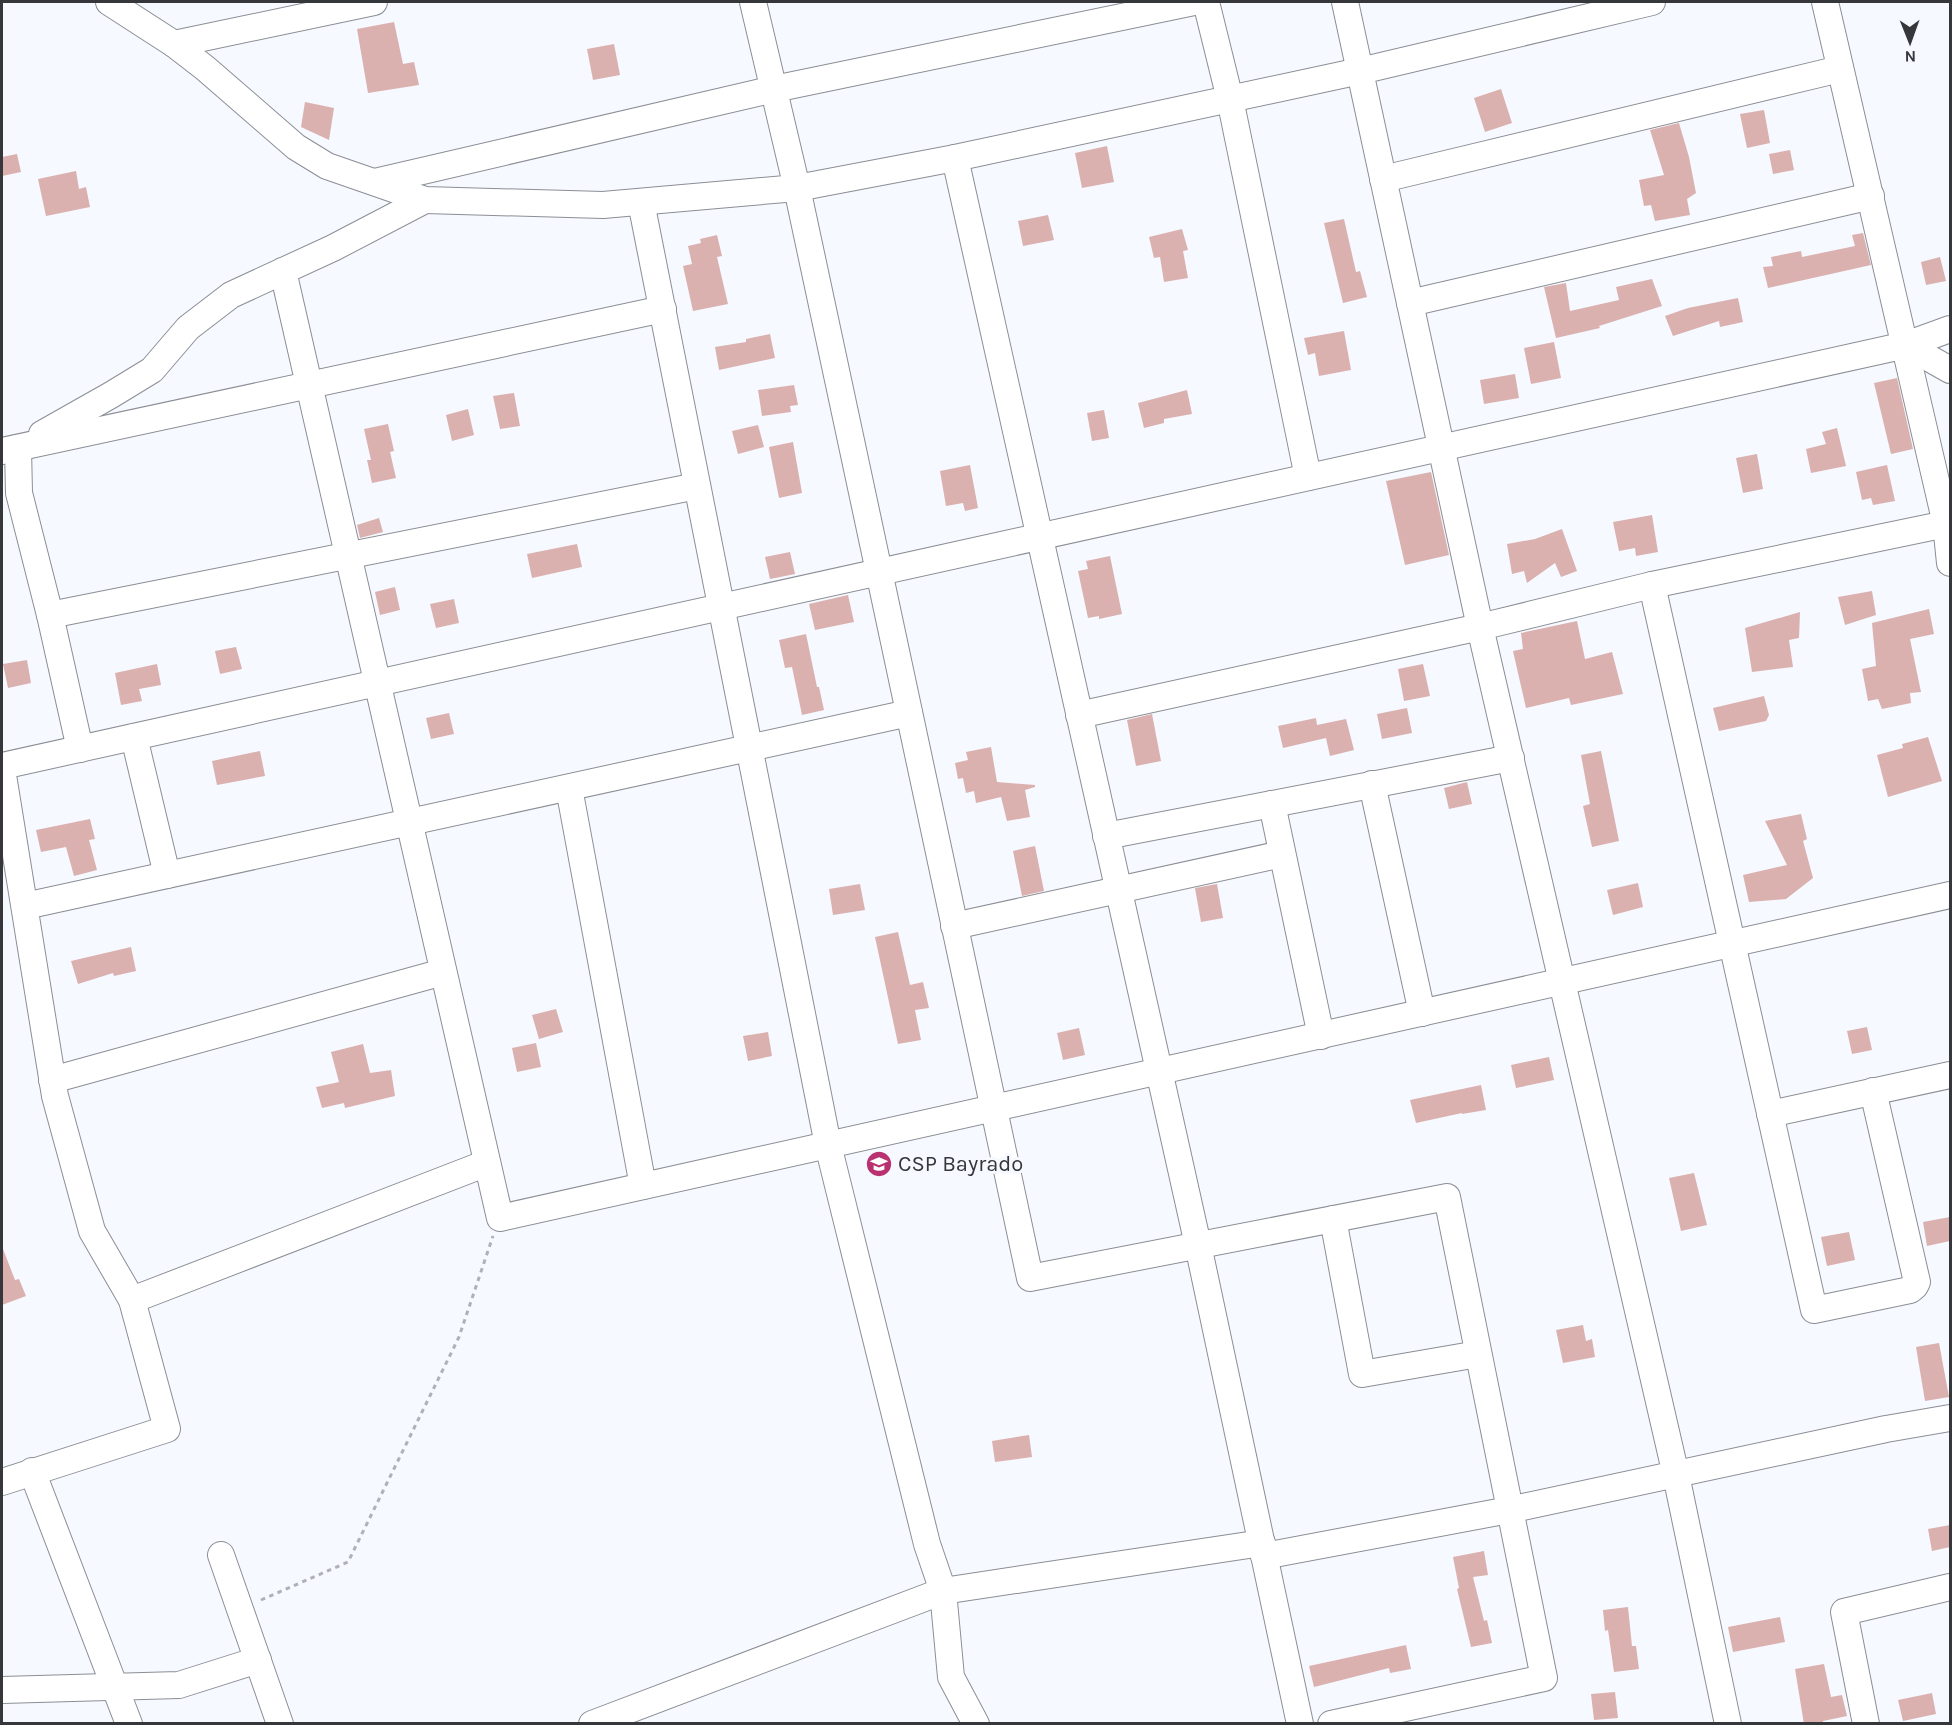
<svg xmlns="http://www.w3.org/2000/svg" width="1952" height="1725" viewBox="0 0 1952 1725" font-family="Karla,sans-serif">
  <rect width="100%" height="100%" fill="#f6f9ff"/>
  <g fill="#dab1af">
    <path d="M394,22L403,64L414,62L419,85L368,93L357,29Z"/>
    <path d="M614,44L620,75L593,80L587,49Z"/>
    <path d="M1501,89L1512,123L1485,132L1474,98Z"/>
    <path d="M305,102L334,108L329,140L301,127Z"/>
    <path d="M1764,110L1770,143L1747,148L1740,114Z"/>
    <path d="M1679,123L1689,157L1696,193L1687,199L1690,215L1655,221L1651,205L1644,206L1639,180L1664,175L1650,130Z"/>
    <path d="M1107,146L1114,182L1082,188L1075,153Z"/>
    <path d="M1790,150L1794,170L1773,174L1769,154Z"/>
    <path d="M17,154L21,172L2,176V157Z"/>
    <path d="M76,171L79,189L86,187L90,207L46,216L38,179Z"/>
    <path d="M1048,215L1054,240L1023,246L1018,221Z"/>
    <path d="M1344,219L1356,272L1360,271L1367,297L1343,303L1324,223Z"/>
    <path d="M1182,229L1188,250L1183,251L1188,278L1164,282L1160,257L1154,258L1149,237Z"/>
    <path d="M1863,233L1871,265L1768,288L1763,267L1773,266L1771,257L1801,251L1802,257L1855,246L1852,235Z"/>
    <path d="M717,235L722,256L717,257L728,304L693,311L683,266L692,264L688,246L701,243L700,239Z"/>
    <path d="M1940,257L1946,281L1926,285L1921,262Z"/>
    <path d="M1652,279L1662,306L1599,326L1600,328L1556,338L1544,287L1566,283L1570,311L1619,300L1616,287Z"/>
    <path d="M1738,298L1743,322L1720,327L1719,321L1673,336L1665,316L1688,308Z"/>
    <path d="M1344,331L1351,370L1319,376L1315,353L1308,355L1304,338Z"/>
    <path d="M770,334L775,358L719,370L715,347L746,342V339Z"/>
    <path d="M1554,342L1561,378L1531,384L1524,348Z"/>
    <path d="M1515,374L1519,398L1484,404L1480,380Z"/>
    <path d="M1897,378L1913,449L1891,454L1874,383Z"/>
    <path d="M794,385L798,405L790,406L791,412L762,416L758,390Z"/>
    <path d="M1187,390L1192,414L1164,419V423L1144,428L1138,403Z"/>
    <path d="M514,393L520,426L500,429L493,396Z"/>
    <path d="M468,409L474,435L452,441L446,415Z"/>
    <path d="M1104,410L1109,438L1092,441L1087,413Z"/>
    <path d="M388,424L394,451L390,452L396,478L372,483L367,460H371L364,429Z"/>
    <path d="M758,425L764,447L738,454L732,431Z"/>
    <path d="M1837,428L1846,466L1811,473L1806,449L1826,444L1822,432Z"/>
    <path d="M793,442L802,493L779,498L769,447Z"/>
    <path d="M1757,454L1763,489L1743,493L1736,458Z"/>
    <path d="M970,465L978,508L965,511L963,503L946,506L940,471Z"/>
    <path d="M1887,465L1895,501L1873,505L1871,498L1862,500L1856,472Z"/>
    <path d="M1431,472L1449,555L1405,565L1386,481Z"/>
    <path d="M1652,515L1658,552L1636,556L1635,548L1619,551L1613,522Z"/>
    <path d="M379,518L383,532L360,538L357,525Z"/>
    <path d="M1562,529L1577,571L1561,577L1555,563L1527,583L1524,571L1512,574L1507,544L1535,539Z"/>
    <path d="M577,544L582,567L532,578L527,554Z"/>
    <path d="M790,552L795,574L770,579L765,557Z"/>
    <path d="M1110,556L1122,614L1099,619V616L1088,618L1078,571L1088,569L1086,561Z"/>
    <path d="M395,587L400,610L380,615L375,592Z"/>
    <path d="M1872,591L1876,615L1845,625L1838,597Z"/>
    <path d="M848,595L854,622L815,630L809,604Z"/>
    <path d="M454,599L459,623L436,628L430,604Z"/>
    <path d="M1929,609L1934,634L1910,639L1921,692L1910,693L1911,703L1882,709L1878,699L1868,701L1862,669L1876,666L1872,623Z"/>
    <path d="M1800,612L1799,638L1789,640L1793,667L1752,672L1745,628Z"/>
    <path d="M1577,621L1585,659L1612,652L1623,694L1571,705L1569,698L1526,708L1513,651L1523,649L1521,633Z"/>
    <path d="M806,634L817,687H819L824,710L802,715L792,667L785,668L779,640Z"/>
    <path d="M236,647L242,669L220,674L215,651Z"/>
    <path d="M27,660L31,683L8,688L3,664Z"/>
    <path d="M157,664L161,685L139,689L142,701L121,705L115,673Z"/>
    <path d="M1423,664L1430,696L1404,701L1398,669Z"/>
    <path d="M1764,696L1769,715L1766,721L1719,731L1713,708Z"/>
    <path d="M1407,708L1412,733L1382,739L1377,714Z"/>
    <path d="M449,713L454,734L431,739L426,718Z"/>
    <path d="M1152,714L1161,761L1136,766L1127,720Z"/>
    <path d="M1316,718L1317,725L1346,719L1354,750L1330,756L1326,738L1283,748L1278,726Z"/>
    <path d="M1928,737L1942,781L1888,797L1877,755L1903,748L1902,744Z"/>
    <path d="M991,747L997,782L1035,785V787L1025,790L1030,817L1007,821L1001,797L976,803L974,791L966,793L963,778L958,779L955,763L968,760L966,752Z"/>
    <path d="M260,751L265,776L217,785L212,761Z"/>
    <path d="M1601,751L1619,841L1592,847L1583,806L1590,804L1581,755Z"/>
    <path d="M1467,782L1472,804L1449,809L1444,788Z"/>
    <path d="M1801,814L1807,839L1803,841L1813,878L1786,899L1749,902L1743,875L1787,865L1765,821Z"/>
    <path d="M90,819L95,839L89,840L97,870L74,876L66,847L41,852L36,830Z"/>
    <path d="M1035,846L1044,891L1022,896L1013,851Z"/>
    <path d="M1638,883L1643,907L1613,915L1607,890Z"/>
    <path d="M860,884L865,910L833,915L829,889Z"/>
    <path d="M1217,884L1223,918L1201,922L1195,888Z"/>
    <path d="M898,932L910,985L923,982L929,1008L915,1010L921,1040L898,1044L875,937Z"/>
    <path d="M131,947L136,971L114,976L113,973L78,984L71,961Z"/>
    <path d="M556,1009L563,1032L539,1039L532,1015Z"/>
    <path d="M1867,1027L1872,1050L1852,1054L1847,1031Z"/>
    <path d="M1079,1028L1085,1055L1063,1060L1057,1033Z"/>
    <path d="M768,1032L772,1056L748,1061L743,1036Z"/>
    <path d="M536,1043L541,1067L517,1072L512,1048Z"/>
    <path d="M363,1044L370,1073L391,1070L395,1096L345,1108L344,1103L322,1108L316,1087L339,1082L331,1052Z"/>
    <path d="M1549,1057L1554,1080L1516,1088L1511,1065Z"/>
    <path d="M1481,1085L1486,1110L1462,1114V1113L1416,1123L1410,1100Z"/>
    <path d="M1694,1173L1707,1225L1681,1231L1669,1178Z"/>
    <path d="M1950,1217V1241L1927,1246L1923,1222Z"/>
    <path d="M1849,1232L1855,1260L1827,1266L1821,1237Z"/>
    <path d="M2,1249H3L15,1280L19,1279L26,1296L2,1305Z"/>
    <path d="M1583,1325L1586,1341L1592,1339L1595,1357L1563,1363L1556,1330Z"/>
    <path d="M1939,1343L1949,1397L1925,1401L1916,1347Z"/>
    <path d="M1029,1435L1032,1457L995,1462L992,1441Z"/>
    <path d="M1950,1525V1547L1932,1551L1928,1529Z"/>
    <path d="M1484,1551L1488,1575L1473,1577L1484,1621L1487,1620L1492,1643L1471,1647L1457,1589L1459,1588L1453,1557Z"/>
    <path d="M1628,1607L1632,1646H1636L1639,1669L1614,1672L1608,1630L1605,1631L1603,1610Z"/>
    <path d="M1780,1617L1785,1642L1733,1652L1728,1627Z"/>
    <path d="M1406,1645L1411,1669L1390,1673L1389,1668L1314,1687L1309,1666Z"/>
    <path d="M1824,1664L1831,1697L1842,1695L1847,1716L1823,1721V1724H1804L1795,1669Z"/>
    <path d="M1615,1692L1618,1718L1594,1720L1591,1694Z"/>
    <path d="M1932,1693L1936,1714L1903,1721L1898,1700Z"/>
  </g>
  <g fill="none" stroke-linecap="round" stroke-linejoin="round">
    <g stroke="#8b8e94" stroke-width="28">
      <g id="minor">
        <path d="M109,2L174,44L205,68L296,147L327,166L425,200L603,205L797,188L955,158L1360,71L1652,2"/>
        <path d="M753,2L797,188L1030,1278L1447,1197L1544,1678L1331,1724"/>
        <path d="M1206,2L1230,99L1308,477"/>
        <path d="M1345,2L1480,627L1676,1475L1728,1724"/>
        <path d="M1825,2L1946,524L1950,563"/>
        <path d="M174,44L374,2"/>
        <path d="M955,158L1198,1245L1300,1724"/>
        <path d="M1383,179L1840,69"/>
        <path d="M375,182L774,89L1194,2"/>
        <path d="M641,202L828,1145L927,1544L943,1591L951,1677L976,1724"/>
        <path d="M283,271L500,1218L1950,895"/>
        <path d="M1410,303L1871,196"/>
        <path d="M1906,345L1950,370"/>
        <path d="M42,434L111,395L152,370L188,328L231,295L333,248L425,200"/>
        <path d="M18,448L19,493L50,615L80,749"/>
        <path d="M2,451L663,309"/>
        <path d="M1652,585L1814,1310L1910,1290L1915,1286L1917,1282L1873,1091"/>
        <path d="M50,615L697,486"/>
        <path d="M1079,715L1480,627L1652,585L1946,524L1950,527"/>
        <path d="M134,737L167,875"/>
        <path d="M2,766L1906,345L1950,329"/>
        <path d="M2,769L55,1096L92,1231L132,1300L167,1429L2,1482"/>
        <path d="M1372,784L1422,1013"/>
        <path d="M569,788L643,1186"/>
        <path d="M1272,804L1321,1036"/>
        <path d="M1106,836L1511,758"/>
        <path d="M25,906L909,713"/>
        <path d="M954,926L1282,854"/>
        <path d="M52,1080L443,972"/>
        <path d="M1770,1114L1950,1075"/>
        <path d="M1333,1219L1362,1374L1478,1354"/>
        <path d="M132,1300L487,1163"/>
        <path d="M32,1471L129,1724"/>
        <path d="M221,1555L280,1724"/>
        <path d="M1264,1556L1509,1510L1886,1429L1950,1418"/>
        <path d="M2,1690L179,1685L258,1660"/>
        <path d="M592,1724L943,1591L1262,1543"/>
        <path d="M1866,1724L1844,1612L1950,1587"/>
      </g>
    </g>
    <path stroke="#afb1b6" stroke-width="3" stroke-dasharray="4.5 4.5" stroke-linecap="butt" d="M261,1600L348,1562L459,1337L493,1236"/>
    <use href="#minor" stroke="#fff" stroke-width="26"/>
  </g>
  <defs>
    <g id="school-disc" transform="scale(1.35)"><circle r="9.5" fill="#ba3170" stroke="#f6f9ff"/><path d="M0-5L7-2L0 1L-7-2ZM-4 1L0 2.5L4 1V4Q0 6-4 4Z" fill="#fff"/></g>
  </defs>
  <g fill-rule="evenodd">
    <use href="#school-disc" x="879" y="1164"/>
  </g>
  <g text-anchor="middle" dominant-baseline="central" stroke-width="6" stroke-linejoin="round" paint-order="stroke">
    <g font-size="22" fill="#36373a" stroke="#f6f9ff" text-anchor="start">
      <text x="898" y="1164">CSP Bayrado</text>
    </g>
  </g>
  <rect width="1952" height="1725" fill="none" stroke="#36373a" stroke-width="6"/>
  <g transform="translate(1910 42) rotate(179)" stroke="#f6f9ff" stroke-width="4.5" paint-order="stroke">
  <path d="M0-4.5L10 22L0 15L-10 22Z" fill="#36373a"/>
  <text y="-9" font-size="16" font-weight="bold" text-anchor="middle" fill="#36373a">N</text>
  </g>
</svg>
